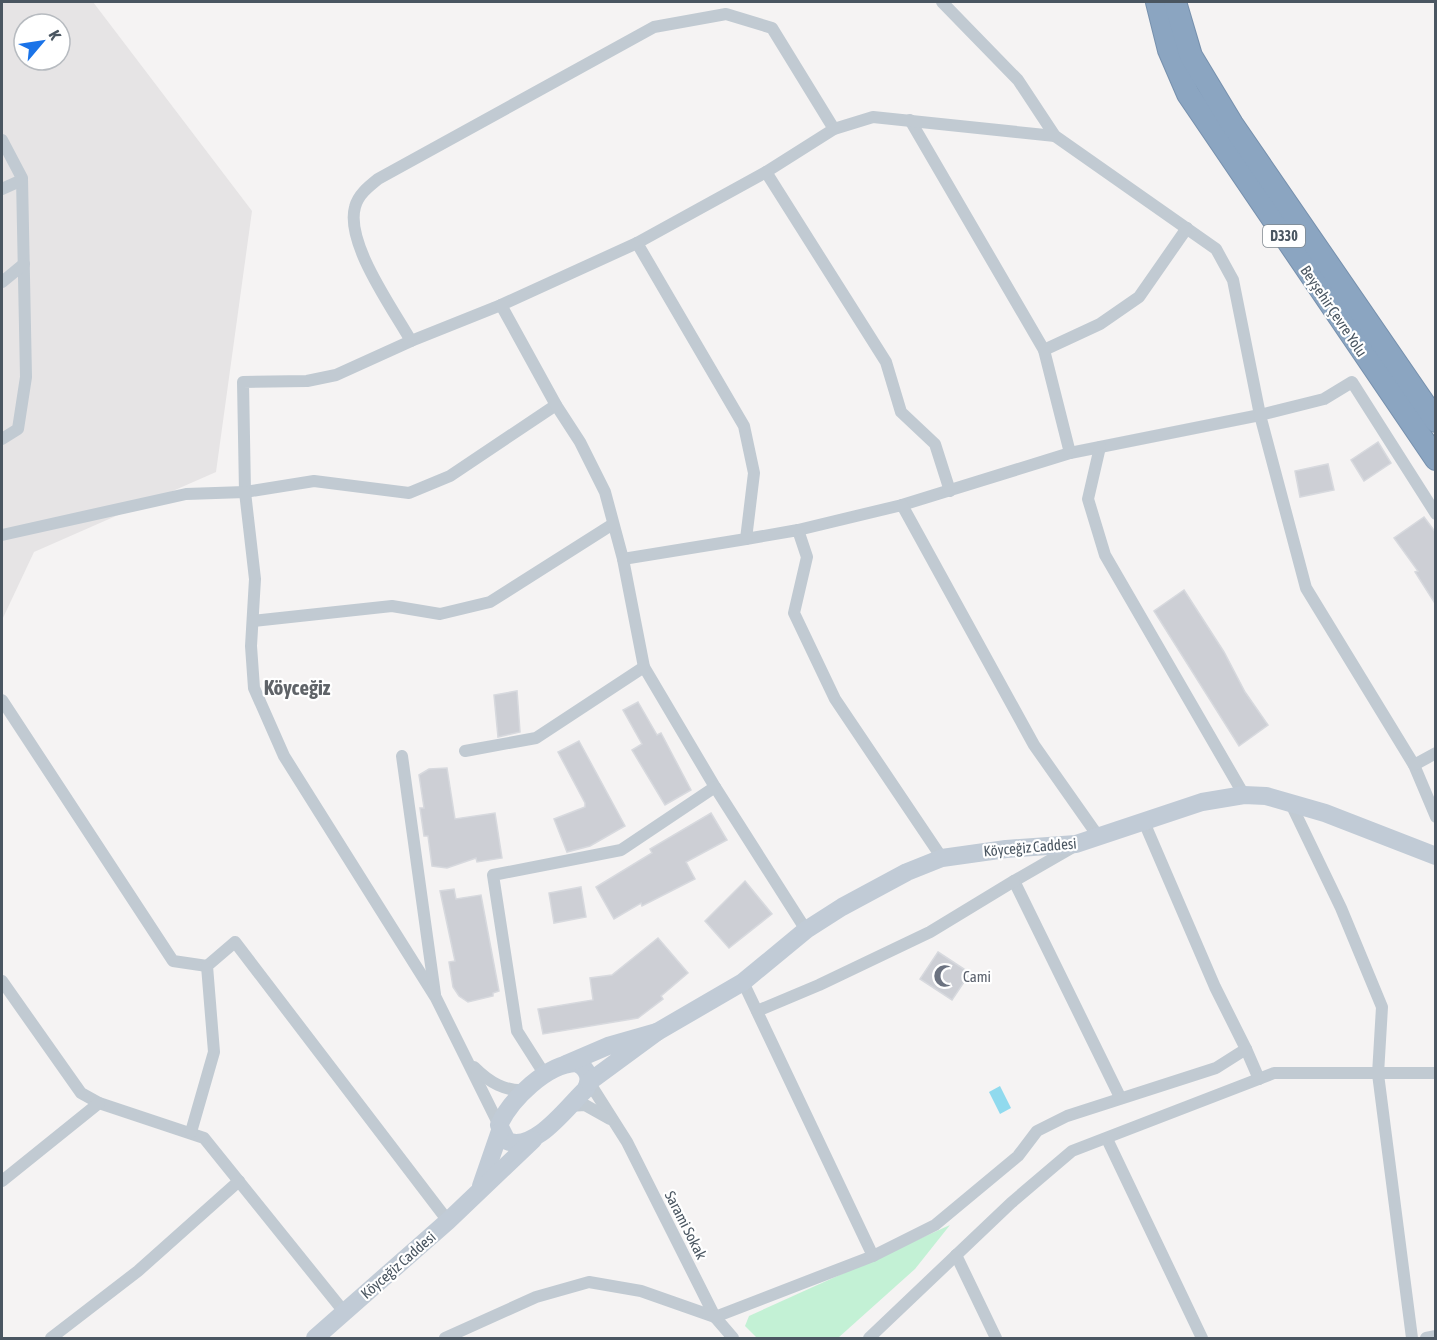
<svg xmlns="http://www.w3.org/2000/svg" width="1437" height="1340" viewBox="0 0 1437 1340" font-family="'Asap Condensed',sans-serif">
  <rect width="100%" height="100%" fill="#f5f3f3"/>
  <path fill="#e6e4e5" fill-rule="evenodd" d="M2,2H93L252,211L216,472L34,552L2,620ZM24,24H60V60H24Z"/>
  <path fill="#c3f1d5" d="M950,1225L915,1269L838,1338H757L745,1326L749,1316Z"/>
  <path fill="#90daee" d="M1000,1086L1011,1108L1000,1114L989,1092Z"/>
  <g fill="#cdcfd5" stroke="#d7d9de" stroke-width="1.5">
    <path d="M1378,442L1391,463L1364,481L1351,460Z"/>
    <path d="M1328,464L1334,490L1300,497L1295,471Z"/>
    <path d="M1424,517L1436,533V605L1415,572L1418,571L1394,538Z"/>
    <path d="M1184,590L1224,652L1245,692L1268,725L1239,746L1154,611Z"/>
    <path d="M517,691L520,732L498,737L494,695Z"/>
    <path d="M638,702L657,735L661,733L691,790L665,805L632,750L642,744L623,710Z"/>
    <path d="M579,741L625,826L590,846L567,852L554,819L585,807V803L558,752Z"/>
    <path d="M447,768L455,819L495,813L502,858L477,862L476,858L447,868L432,866L428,836H424L420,808H424L419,775L429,769Z"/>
    <path d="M711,813L727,840L686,862L695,879L642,906L641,903L614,919L596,887L652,853L650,849Z"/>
    <path d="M745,881L772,914L729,948L705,921Z"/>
    <path d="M581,887L586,917L554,923L549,893Z"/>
    <path d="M454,889L456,899L481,895L499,991L493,993V996L468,1002L459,996L453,987L449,962L455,961L440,891Z"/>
    <path d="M658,938L688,973L661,996L663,999L638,1018L543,1034L538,1009L593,1000L590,978L612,975Z"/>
    <path d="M938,952L970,973L952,1000L920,979Z"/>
  </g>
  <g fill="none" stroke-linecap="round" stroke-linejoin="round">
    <g stroke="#7690ad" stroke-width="24">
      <g id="highway">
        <path d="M1157,2L1169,50L1188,94L1436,459"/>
        <path d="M1175,2L1191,56L1232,124L1436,421"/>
      </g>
    </g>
    <g stroke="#c1cad2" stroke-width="12">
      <path d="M942,2L1018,80L1055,136L1216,249L1233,280L1260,415L1070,453"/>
      <path d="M2,140L22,178L26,377L18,429L2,439"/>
      <path d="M766,172L886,362L901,412L935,444L950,491"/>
      <path d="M2,189L22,180"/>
      <path d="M2,282L24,264"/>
      <path d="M501,305L411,341L336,375L307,381L243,382L245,492L314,481L409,493L450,476L556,405"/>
      <path d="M411,341C393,309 345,243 355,207C358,195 368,187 378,179L654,27L726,14L772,28L834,129"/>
      <path d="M1044,350L1100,324L1139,297L1187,228"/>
      <path d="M1100,447L1088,499L1105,555L1244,795"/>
      <path d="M902,505L1070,453L1044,350L910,120"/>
      <path d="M1436,514L1352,382L1324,399L1260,415L1306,588L1414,765L1436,817"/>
      <path d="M798,530L902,505L1034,745L1098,836"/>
      <path d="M2,535L186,494L245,492L255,579L251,646L254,688L284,756L436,998L499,1125"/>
      <path d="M746,539L798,530L807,557L794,613L835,699L942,858"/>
      <path d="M623,559L746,539L754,473L744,426L637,243"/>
      <path d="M253,621L392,606L440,614L490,602L613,524"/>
      <path d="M2,700L173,961L207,966"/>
      <path d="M465,751L536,738L644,667"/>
      <path d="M402,756L435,994"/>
      <path d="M1414,765L1436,753"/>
      <path d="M715,787L644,667L623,559L605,492L580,442L556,405L501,305L637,243L766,172L834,129L873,117L1055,136"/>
      <path d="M1290,802L1341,908L1382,1007L1378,1074L1412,1338"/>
      <path d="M1073,847L1014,881L1120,1097"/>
      <path d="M2,981L81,1093L99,1103L204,1138L345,1313"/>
      <path d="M757,1011L819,985L930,932L1014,881"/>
      <path d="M1246,1049L1259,1079"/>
      <path d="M474,1067C489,1082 505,1092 527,1090"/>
      <path d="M545,1075L517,1031L493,875L621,850L715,787L806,930"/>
      <path d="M589,1082L627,1142L715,1317L733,1338"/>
      <path d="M569,1106L585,1105L610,1119"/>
      <path d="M191,1132L214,1052L207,966L235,942L448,1221"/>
      <path d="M1107,1139L1202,1338"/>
      <path d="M2,1181L99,1103"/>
      <path d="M956,1255L996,1338"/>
      <path d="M873,1256L935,1225L1018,1156L1037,1131L1067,1116L1216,1068L1246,1049L1215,987L1144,822"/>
      <path d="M51,1338L138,1271L239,1181"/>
      <path d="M445,1338L536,1297L589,1282L641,1291L715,1317L873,1256L743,982"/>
      <path d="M869,1338L1011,1203L1072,1151L1274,1073H1436"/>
      <path d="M1426,1338L1436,1336"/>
    </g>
    <g stroke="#c1cbd6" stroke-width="18">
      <path d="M657,1032L743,982L806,930L842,907L907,872L942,858L1006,849L1076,844L1202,802L1244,795L1266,796L1325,813L1436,856"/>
      <path d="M576,1063C588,1068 592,1079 585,1090C567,1107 534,1153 507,1141L499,1125C511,1099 547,1064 576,1063Z"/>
      <path d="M566,1064L608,1046L657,1032L589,1082"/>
      <path d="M481,1186L500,1131"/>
      <path d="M315,1338L448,1221L533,1140"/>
    </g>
    <use href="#highway" stroke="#8ba5c1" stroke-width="22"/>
  </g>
  <defs>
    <g id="mosque-bare" transform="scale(1.8)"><path d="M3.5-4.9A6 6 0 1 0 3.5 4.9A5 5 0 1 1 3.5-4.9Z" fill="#6b7280" stroke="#fff" stroke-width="2.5" paint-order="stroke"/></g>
  </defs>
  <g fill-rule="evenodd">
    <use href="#mosque-bare" x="945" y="976"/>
  </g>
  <g text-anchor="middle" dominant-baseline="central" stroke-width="4.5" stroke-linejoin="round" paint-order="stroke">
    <rect fill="#fff" stroke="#808990" stroke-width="1.5" x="1263" y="225" width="42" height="22" rx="4.5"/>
    <g font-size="14" font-weight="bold" fill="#4a5661">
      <text x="1284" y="236">D330</text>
    </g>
    <g font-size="15" fill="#4a5661" stroke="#fff">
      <text transform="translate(1334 311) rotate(56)">Beyşehir Çevre Yolu</text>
      <text transform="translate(1030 847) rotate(-5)">Köyceğiz Caddesi</text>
      <text transform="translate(686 1225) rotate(63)">Sarami Sokak</text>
      <text transform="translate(398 1265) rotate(-41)">Köyceğiz Caddesi</text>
    </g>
    <g font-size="15" fill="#5b616d" stroke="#fff" text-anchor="start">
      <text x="963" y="976">Cami</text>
    </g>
    <g font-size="21" font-weight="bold" fill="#5f6368" stroke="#fff">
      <text x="297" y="687">Köyceğiz</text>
    </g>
  </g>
  <rect width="1437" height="1340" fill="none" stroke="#4a5661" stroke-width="6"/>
  <g transform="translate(42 42) rotate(61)"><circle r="28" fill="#ffffff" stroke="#b7bbc0" stroke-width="1.5"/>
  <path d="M0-4.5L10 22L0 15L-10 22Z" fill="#1a73e8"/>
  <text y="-9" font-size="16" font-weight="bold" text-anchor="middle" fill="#4a5661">K</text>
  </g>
</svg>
